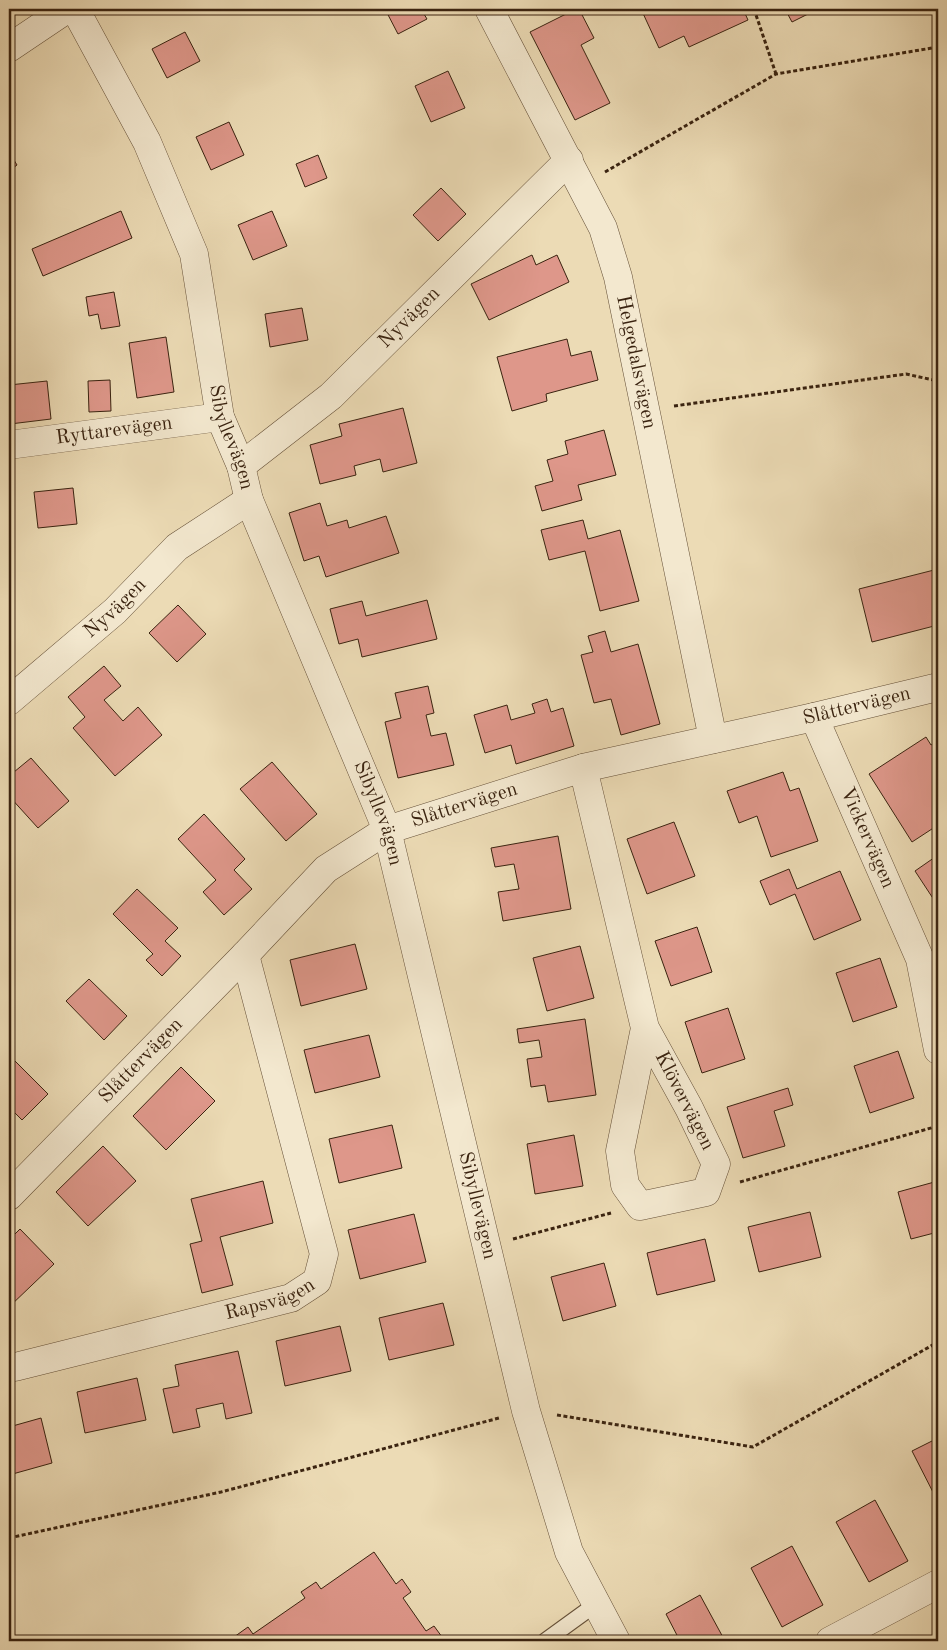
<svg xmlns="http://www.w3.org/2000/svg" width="947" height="1650" viewBox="0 0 947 1650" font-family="'Old Standard TT',serif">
  <rect width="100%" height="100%" fill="#ecdbb5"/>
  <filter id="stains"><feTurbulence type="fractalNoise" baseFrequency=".004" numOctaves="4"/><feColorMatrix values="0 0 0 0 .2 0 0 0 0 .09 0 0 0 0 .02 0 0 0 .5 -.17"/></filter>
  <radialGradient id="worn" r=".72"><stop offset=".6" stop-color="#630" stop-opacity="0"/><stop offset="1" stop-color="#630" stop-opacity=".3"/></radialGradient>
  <g fill="#de978a" stroke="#3a2310">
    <path d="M385,9H421L427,19L398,34Z"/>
    <path d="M576,9H579L594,38L581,45L610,103L575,120L530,32Z"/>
    <path d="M641,9H743L748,20L689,47L684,36L659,48Z"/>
    <path d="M785,9H818L792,22Z"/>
    <path d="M185,32L200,61L167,78L152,49Z"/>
    <path d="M448,71L465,108L431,122L415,86Z"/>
    <path d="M229,122L244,155L211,170L196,137Z"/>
    <path d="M9,152L17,165L9,171Z"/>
    <path d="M318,155L327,178L305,187L296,164Z"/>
    <path d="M441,188L466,214L438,241L413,215Z"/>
    <path d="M121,211L132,238L43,276L32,249Z"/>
    <path d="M272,211L287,246L253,260L238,225Z"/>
    <path d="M532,255L536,265L557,255L569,282L489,320L471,284Z"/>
    <path d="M114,292L120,326L101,329L98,314L89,316L86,297Z"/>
    <path d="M302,308L308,340L270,347L265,314Z"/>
    <path d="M9,331L12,350H9Z"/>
    <path d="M166,337L174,392L137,398L129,343Z"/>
    <path d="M567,339L571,356L591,351L598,380L546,394L547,401L512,411L497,357Z"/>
    <path d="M110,380L111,411L89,412L88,381Z"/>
    <path d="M47,381L51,419L10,424L9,385Z"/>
    <path d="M403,408L417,463L383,472L380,459L354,466L356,475L320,484L310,445L342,436L339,424Z"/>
    <path d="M604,430L616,475L578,485L582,500L542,511L535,486L553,481L547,460L568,454L565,441Z"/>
    <path d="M73,488L77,524L38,528L34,492Z"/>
    <path d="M320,503L327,526L347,520L349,528L386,516L399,553L326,577L319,556L304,561L289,513Z"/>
    <path d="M583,520L588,539L620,530L639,601L600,611L585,551L549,560L541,530Z"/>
    <path d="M938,569V625L872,642L859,589Z"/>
    <path d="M427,600L437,639L362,657L358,639L339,644L330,609L362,601L366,616Z"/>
    <path d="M178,605L206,634L177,662L149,633Z"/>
    <path d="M605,631L611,652L638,644L660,724L621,735L611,699L594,703L581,655L593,652L588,636Z"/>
    <path d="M104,666L121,686L104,700L123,721L138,707L162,735L115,776L73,728L85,717L68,697Z"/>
    <path d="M428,686L434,713L426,715L431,736L446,733L454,765L398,778L385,722L401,718L395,693Z"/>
    <path d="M547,699L551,712L563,708L574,746L516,764L511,745L485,753L474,715L507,705L511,720L535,713L532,704Z"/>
    <path d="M926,737L931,745L938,741V825L912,842L869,774Z"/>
    <path d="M31,758L69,801L38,828L9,796V766L14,772Z"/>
    <path d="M272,762L317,814L286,841L240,789Z"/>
    <path d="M783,772L790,791L799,788L818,841L771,857L757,816L739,823L727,791Z"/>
    <path d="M204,814L245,859L234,870L252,889L224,915L203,892L216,880L178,839Z"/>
    <path d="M674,822L695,876L647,894L627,839Z"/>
    <path d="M558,836L571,909L503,921L498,892L519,889L514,864L495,867L491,848Z"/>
    <path d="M938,855V906L915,871Z"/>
    <path d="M789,869L797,889L840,871L861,920L814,940L795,894L770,905L760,881Z"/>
    <path d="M137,889L178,928L165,941L181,956L162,976L146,960L153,954L113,914Z"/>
    <path d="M697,927L712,972L671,986L655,941Z"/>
    <path d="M355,944L367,989L301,1006L290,960Z"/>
    <path d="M580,946L594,998L547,1011L533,958Z"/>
    <path d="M880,958L897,1007L853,1022L836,973Z"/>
    <path d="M89,979L127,1016L104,1040L66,1001Z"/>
    <path d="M728,1008L745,1059L702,1073L685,1022Z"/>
    <path d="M585,1019L596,1095L548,1102L545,1085L531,1087L527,1059L542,1057L539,1040L519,1043L517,1029Z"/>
    <path d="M369,1035L380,1077L315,1093L304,1050Z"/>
    <path d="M898,1051L914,1098L870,1113L854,1066Z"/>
    <path d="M9,1055L48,1094L22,1120L9,1107Z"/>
    <path d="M181,1067L215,1101L166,1150L133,1116Z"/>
    <path d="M788,1088L793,1105L774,1111L785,1146L743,1158L727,1107Z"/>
    <path d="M392,1125L402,1168L339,1183L329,1139Z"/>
    <path d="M574,1135L583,1186L535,1194L527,1144Z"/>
    <path d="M103,1146L136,1181L88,1226L56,1192Z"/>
    <path d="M263,1181L273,1223L220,1237L233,1285L202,1293L190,1244L202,1241L191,1199Z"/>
    <path d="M938,1181V1232L911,1239L898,1192Z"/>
    <path d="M810,1212L821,1257L759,1272L748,1227Z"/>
    <path d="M414,1214L426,1262L360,1279L348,1230Z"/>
    <path d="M20,1229L54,1264L9,1307V1240Z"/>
    <path d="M705,1239L715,1281L657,1295L647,1253Z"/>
    <path d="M604,1263L616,1306L563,1321L551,1277Z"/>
    <path d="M443,1303L454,1345L389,1360L379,1318Z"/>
    <path d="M340,1326L351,1371L285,1386L276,1341Z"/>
    <path d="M238,1351L252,1413L226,1419L223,1403L196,1409L200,1427L173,1433L163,1389L179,1386L175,1365Z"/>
    <path d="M137,1378L146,1420L85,1433L77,1392Z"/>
    <path d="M41,1418L52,1463L9,1475V1427Z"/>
    <path d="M938,1438V1502L912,1451Z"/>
    <path d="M875,1500L908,1561L869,1582L836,1522Z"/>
    <path d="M792,1546L823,1605L782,1627L751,1568Z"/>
    <path d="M374,1552L396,1584L402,1579L411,1592L403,1598L426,1631L434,1626L445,1641H238L234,1637L248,1627L253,1634L305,1598L301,1592L316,1582L321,1589Z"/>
    <path d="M700,1595L725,1641H680L666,1614Z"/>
  </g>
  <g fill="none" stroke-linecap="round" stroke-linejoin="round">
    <g stroke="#665139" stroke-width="17">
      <path id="lane" d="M545,1641L596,1604"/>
    </g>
    <g stroke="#665139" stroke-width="29">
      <g id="street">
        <path id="s1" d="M75,9L147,142L194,254L220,417L241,466L249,500L387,830L526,1411L569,1552L616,1641"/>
        <path id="s2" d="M489,9L603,228L618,277L713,739"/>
        <path d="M9,48L67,9"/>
        <path id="s3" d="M9,445L220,417"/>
        <path id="s4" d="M241,466L331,396L569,160"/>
        <path id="s5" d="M9,701L115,611L177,547L249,500"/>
        <path id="s6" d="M814,717L920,959L938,1050"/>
        <path d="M583,768L645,1028L620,1151L625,1185L640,1206L706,1192L716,1164L689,1108L645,1028"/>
        <path id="s7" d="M9,1196L245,955L326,869L387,830L583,768L814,717L938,687"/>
        <path id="s8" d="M9,1367H15L291,1298L317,1281L324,1254L245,955"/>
        <path d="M830,1641L938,1584"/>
      </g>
    </g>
    <g stroke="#3a2310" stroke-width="3" stroke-dasharray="4 2.5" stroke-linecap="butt">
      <path d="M754,9L776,74"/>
      <path d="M605,172L776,74L938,47"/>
      <path d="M674,406L906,374L938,381"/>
      <path d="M740,1182L938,1126"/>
      <path d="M513,1239L611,1213"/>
      <path d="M557,1415L753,1447L938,1342"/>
      <path d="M9,1538L221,1492L499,1418"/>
    </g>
    <use href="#lane" stroke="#f3e8cf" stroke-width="15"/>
    <use href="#street" stroke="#f3e8cf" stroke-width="28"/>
  </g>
  <g text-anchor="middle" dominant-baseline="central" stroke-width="4.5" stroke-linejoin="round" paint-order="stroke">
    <g font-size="20" fill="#3a2310" stroke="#f3e8cf">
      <text stroke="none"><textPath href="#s4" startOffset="225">Nyvägen</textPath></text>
      <text stroke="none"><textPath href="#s2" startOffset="385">Helgedalsvägen</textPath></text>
      <text stroke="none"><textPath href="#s3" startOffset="106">Ryttarevägen</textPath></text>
      <text stroke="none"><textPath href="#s1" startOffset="460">Sibyllevägen</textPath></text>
      <text stroke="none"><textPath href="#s5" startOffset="141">Nyvägen</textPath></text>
      <text stroke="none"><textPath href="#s7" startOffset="1014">Slåttervägen</textPath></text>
      <text stroke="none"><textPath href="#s7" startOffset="609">Slåttervägen</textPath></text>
      <text stroke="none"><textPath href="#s1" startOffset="865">Sibyllevägen</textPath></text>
      <text stroke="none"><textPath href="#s6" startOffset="132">Vickervägen</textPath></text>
      <text stroke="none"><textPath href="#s7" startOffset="189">Slåttervägen</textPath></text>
      <text transform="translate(684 1101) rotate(63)">Klövervägen</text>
      <text stroke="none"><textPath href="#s1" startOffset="1270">Sibyllevägen</textPath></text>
      <text stroke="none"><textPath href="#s8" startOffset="270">Rapsvägen</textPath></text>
    </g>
  </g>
  <rect width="947" height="1650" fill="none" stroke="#ecdbb5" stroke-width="30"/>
  <rect x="10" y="10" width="927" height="1630" fill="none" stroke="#3a2310" stroke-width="2.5"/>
  <rect x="15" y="15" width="917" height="1620" fill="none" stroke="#3a2310"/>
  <rect width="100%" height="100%" filter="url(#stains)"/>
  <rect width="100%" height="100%" fill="url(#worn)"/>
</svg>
